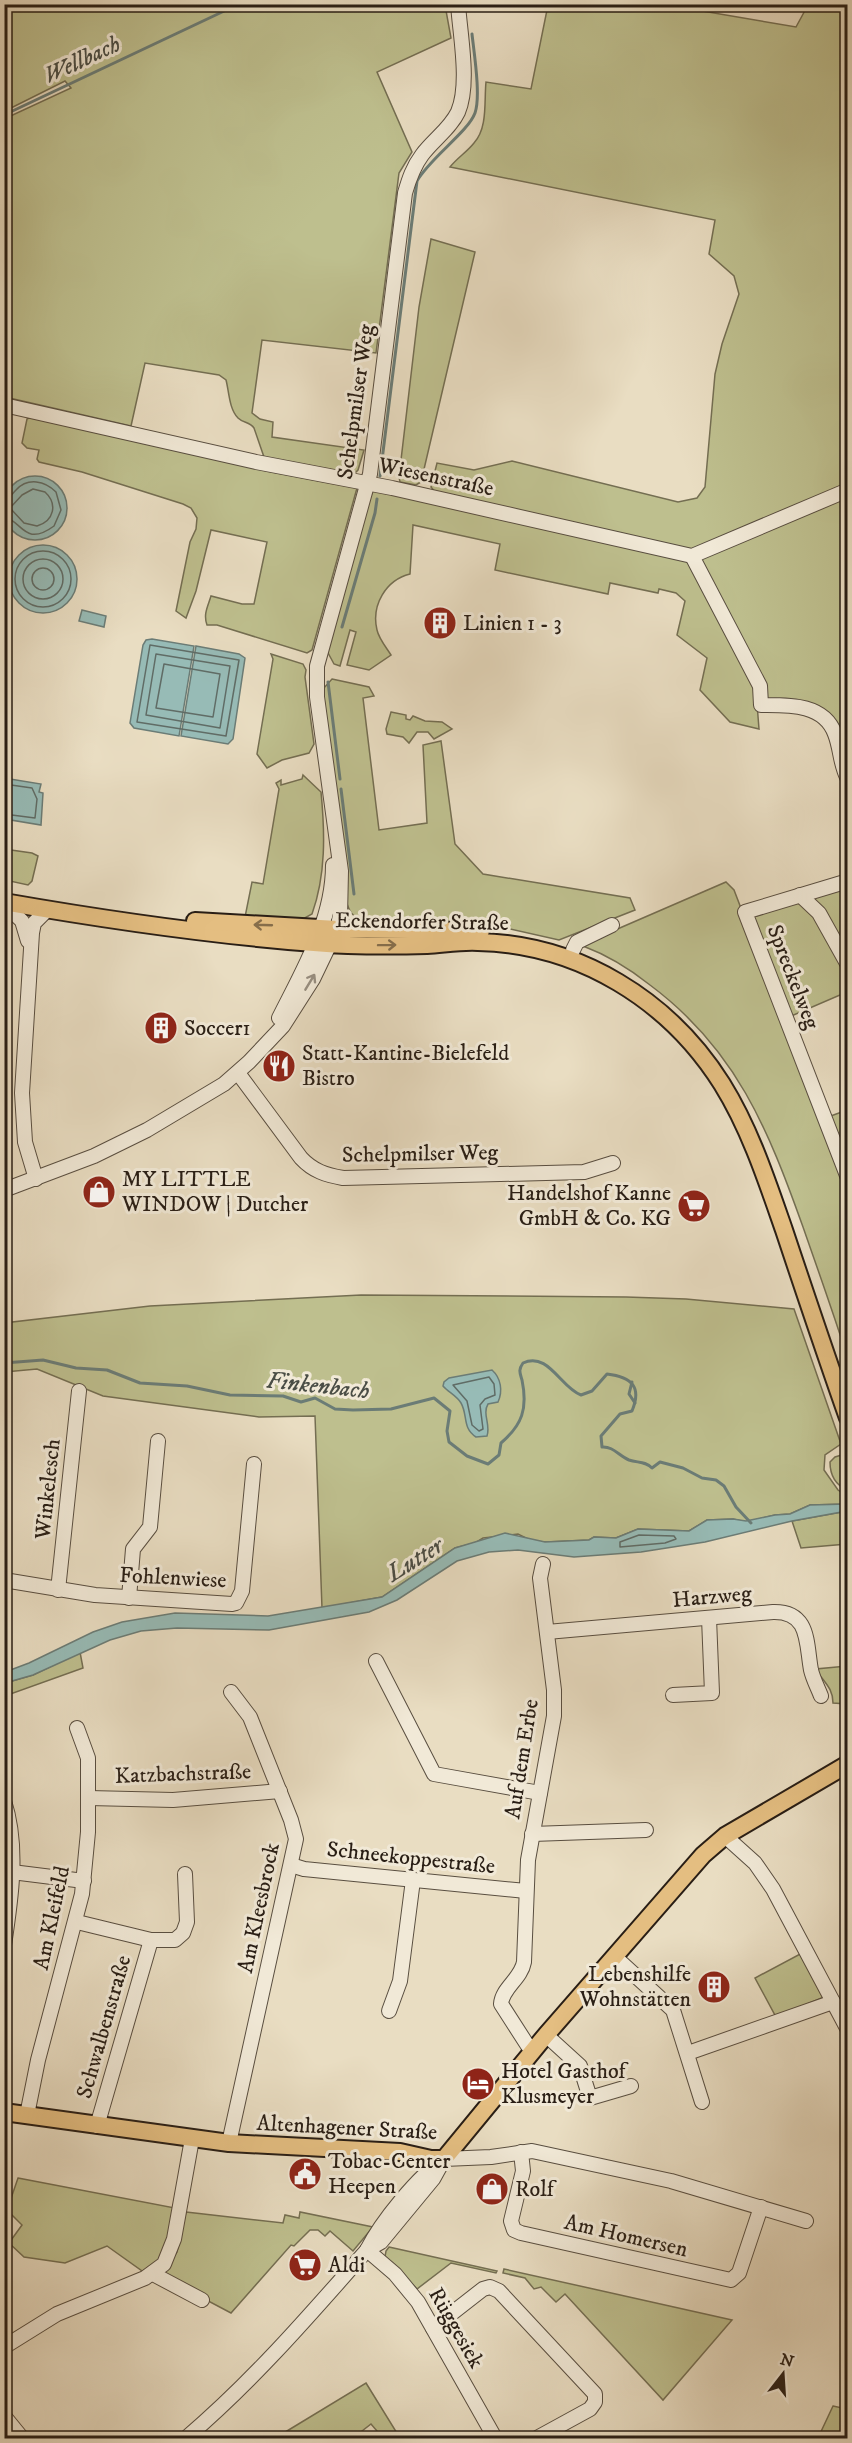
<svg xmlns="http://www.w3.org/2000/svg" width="852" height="2443" viewBox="0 0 852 2443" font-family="'IM FELL DW Pica',serif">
  <rect width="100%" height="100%" fill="#e9ddc2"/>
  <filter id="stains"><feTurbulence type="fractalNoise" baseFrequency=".00333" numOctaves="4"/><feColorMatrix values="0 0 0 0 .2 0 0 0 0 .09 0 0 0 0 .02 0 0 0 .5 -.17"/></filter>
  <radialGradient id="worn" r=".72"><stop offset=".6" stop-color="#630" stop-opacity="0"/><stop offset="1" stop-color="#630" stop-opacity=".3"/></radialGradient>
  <g fill="#bebf8e" stroke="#746e52" stroke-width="1.5">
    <path d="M5,5H445L451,38L377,72L412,152L399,173L376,353L262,340L252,413L260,419L273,422L272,437L364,450L358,470L354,474L264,457L254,428C250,422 243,423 238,418C229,409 229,391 226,380L219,375L145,363L131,426L5,397L4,119L71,88L65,81L5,111Z"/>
    <path d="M548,5H667L796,27L808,5H847V485L693,549H683L435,492L431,487L437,463L474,470L512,461L678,502L697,498L705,487L715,374L722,344L739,294L734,276L709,254L715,220L450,167C457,158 467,152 474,143C488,128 484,101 486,82L531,89Z"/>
    <path d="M431,239L475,252L421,482L416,485L400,482L399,477L419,307Z"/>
    <path d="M32,416L267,471L357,488L312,650L307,653L217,625H207C203,614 208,606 211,596L242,604H254L267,542L211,530L196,591L186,618L176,611L190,542L196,529L197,518L191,508L183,504L82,472L39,462L37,459L39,450L27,448L22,443L27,419Z"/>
    <path d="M374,489L691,562L756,691L759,729L730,722L700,690L707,658L677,635L685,601L676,593L659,589L658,593L610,583L608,594L495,570L500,544L413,525L410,574C386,580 371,605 377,630C379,639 386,647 391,655L369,670L347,665L356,632L350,630L340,666L334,664L327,651L369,500Z"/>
    <path d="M847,493V749L835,722L765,701L700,561L703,555Z"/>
    <path d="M271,654L303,664L306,670L305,677L314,744L309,753L282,760L267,768L257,754L273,659Z"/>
    <path d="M332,679L369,687L374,696L363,698L379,830L427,823L423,745L441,741L455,844L483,874L630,898L635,910L559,940L506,928L363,921C352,916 349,912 346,900L323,689Z"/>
    <path d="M391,712L406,715V719L410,720L413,716L425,721L442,722L452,729L434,739L428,732H417L409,743L403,737L387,734L386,729Z"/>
    <path d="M303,775L321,792C325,833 326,875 312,914L303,919L245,917L252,882L263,884L279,789L276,783L281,780V785L302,779Z"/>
    <path d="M4,849L32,853L38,856L32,881L28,885L5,880Z"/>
    <path d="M726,882L734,890L847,1185V1356C833,1312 818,1270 803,1227C768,1129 736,1049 650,985C630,969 607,955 583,946L599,937Z"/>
    <path d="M847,887V956L810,899Z"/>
    <path d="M802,901L812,909L847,977V992L789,1017L750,918Z"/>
    <path d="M847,1110V1170L828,1117Z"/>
    <path d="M361,1295L626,1297L686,1299L794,1309L841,1444L825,1455L824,1470L838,1490L847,1496V1504L810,1505L790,1514L775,1515L746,1522L733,1519L707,1520L689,1531L638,1529L616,1538L594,1537L589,1540L546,1542L532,1541L518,1534L483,1538L475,1543L455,1548L382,1597L322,1608L315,1416L259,1417L103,1396L37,1369L5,1372L4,1323L150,1306Z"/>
    <path d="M845,1454L847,1459V1490C836,1485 830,1475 830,1462L835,1457Z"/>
    <path d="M847,1511V1544L801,1548L792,1521Z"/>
    <path d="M80,1652L83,1668L5,1696V1683L33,1675Z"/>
    <path d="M847,1666V1704L833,1703C833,1687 823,1682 816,1669Z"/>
    <path d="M802,1953L824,1997L776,2017L755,1978Z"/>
    <path d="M18,2178L175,2208L164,2255L145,2273L107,2246L65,2263L24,2257L9,2243L22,2225L7,2210Z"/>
    <path d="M186,2212L283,2223L285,2215L299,2218L300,2212L373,2227L353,2251L330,2231L325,2236L318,2230H310L294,2246L291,2245L231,2313L161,2276L177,2252Z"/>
    <path d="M389,2247L497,2271L496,2273L451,2263L417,2289L385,2257L386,2251Z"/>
    <path d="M504,2269L732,2320L663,2400L565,2294L556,2302L541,2287L534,2289L525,2278L503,2273Z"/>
    <path d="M366,2383L400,2438H383L371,2424L353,2438H286L282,2434Z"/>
    <path d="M833,2406L847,2409V2438H818Z"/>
  </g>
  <g fill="#97bbb6" stroke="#6b7c76" stroke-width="1.5">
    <circle cx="35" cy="508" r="32"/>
    <circle cx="43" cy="579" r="34"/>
    <path d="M82,610L106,616L104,627L79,621Z"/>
    <path d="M152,639L194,646L179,736L134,728L130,723L143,645L146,640Z"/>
    <path d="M196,646L239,654L245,658L233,739L228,744L181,736Z"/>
    <path d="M4,778L41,784L39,792L43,793L41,825L5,819Z"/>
    <path d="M492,1370C501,1378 503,1391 498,1402L488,1404C482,1414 491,1425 487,1436L476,1437C462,1428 468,1415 461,1403C457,1396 448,1392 443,1386L444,1382L449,1378Z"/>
    <path d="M847,1504V1511L792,1521L705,1542L641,1552L574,1557L518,1550L489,1552L457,1561L397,1600L369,1612L269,1630L177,1628L141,1631L110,1640L33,1675L5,1683V1672L29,1663L93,1632L122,1622L175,1613L268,1616L382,1597L455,1548L505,1533L545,1542L589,1540L594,1537L616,1538L638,1529L689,1531L707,1520L733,1519L746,1521L775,1515L790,1514L810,1505Z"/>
  </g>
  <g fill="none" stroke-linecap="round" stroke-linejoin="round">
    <g stroke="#606c66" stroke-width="1.5">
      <path d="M33,489L45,492C58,504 54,521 37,526L24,523L10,508L22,495Z"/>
      <path d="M4,498C12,497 11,495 16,490C28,477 45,481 56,492L61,510L54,526C24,548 22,520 4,517"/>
      <circle cx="43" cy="579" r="28"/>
      <circle cx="43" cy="579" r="20"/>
      <circle cx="43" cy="579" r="11"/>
      <path d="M150,645L239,660L226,736L137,722Z"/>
      <path d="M156,654L230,666L220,728L146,715Z"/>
      <path d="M164,664L220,674L213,717L156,708Z"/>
      <path d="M4,784L32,788L37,799L35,818L4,814"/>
      <path d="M489,1377L494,1384L495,1395L485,1399L480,1405L483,1429L479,1431L472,1425L467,1401L453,1385Z"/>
      <path d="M639,1535L674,1536L676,1539L665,1543L620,1547V1542Z"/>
    </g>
    <g stroke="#6b7c76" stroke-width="3">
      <path d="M4,115L239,4"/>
      <path d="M380,476L417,181C430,158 468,132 475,113C481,96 474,53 472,34"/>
      <path d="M342,627L375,513L377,499"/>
      <path d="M328,682L340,779"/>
      <path d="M341,789L354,894"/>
      <path d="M4,1363L43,1360L76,1368L107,1370L140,1383L187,1386L230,1395L283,1396L301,1402L315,1398L335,1409L353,1410L391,1409L434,1398L450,1411L447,1431L449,1442L467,1456L488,1464L499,1455L501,1443C522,1425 528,1409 522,1380C520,1373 518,1370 523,1363C548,1351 561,1388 581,1395L592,1391L607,1374C632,1377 642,1387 632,1411L620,1414L601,1436L602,1447C613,1446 619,1456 629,1460C638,1463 645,1461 652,1468L660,1462L683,1468L702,1478L716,1480L724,1486L736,1507L751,1523"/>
      <path d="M632,1382L629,1394L635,1403"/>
    </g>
    <g stroke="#594e40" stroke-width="16">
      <g id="minor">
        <path d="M4,405L256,462L392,488L692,556L848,490"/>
        <path d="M692,556L760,686L761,705C787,705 824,703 835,734C841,749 840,765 848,779"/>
        <path d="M848,881L745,912L848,1178"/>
        <path d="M800,895L819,913L848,965"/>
        <path d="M4,904L22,921L28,941"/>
        <path d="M573,950L577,942L612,925"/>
        <path d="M279,1018C303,970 333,920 333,865"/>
        <path d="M238,1073L301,1158C313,1171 326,1175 343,1178L584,1172L613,1163"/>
        <path d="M36,1179L25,1142L22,1093L32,933L34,923L47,910"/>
        <path d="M4,1190L94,1156L147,1130L224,1084L249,1062L283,1026L313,979L337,929L340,916L341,871L317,697V666L370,474L405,193C409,179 413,167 422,155C433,140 450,129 458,112C470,84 460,35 458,4"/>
        <path d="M4,1580L95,1595L232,1604L236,1603L242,1591L254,1464"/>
        <path d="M58,1590L79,1391"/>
        <path d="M129,1598L133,1549L150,1527L158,1441"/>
        <path d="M547,1632L773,1612C810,1611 806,1643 811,1670C813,1679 818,1688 821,1696"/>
        <path d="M376,1661L434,1774L540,1793"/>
        <path d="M673,1695L712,1693L709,1618"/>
        <path d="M89,1798L173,1800L280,1791"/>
        <path d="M4,1801C19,1846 11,1900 4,1945"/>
        <path d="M532,1834L646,1830"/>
        <path d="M725,1836L755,1863L773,1889L848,2030"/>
        <path d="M291,1865L304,1869L526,1891"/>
        <path d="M4,1871L84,1881"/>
        <path d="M77,1922L151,1940H175L183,1933L187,1922L185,1874"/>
        <path d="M615,1957L673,2010L702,2102"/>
        <path d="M389,2011L400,1981L413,1880"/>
        <path d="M546,2035L580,2066L590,2098L631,2086"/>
        <path d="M534,2050L528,2046L501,2004C502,1988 521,1979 524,1962L528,1860L554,1716V1690L540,1578L543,1564"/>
        <path d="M688,2053L833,2002"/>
        <path d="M27,2115L38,2060L82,1894L88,1832V1758L77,1728"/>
        <path d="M97,2126L151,1940"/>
        <path d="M229,2143L296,1839L291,1820L250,1717L231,1692"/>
        <path d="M521,2152L523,2171L511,2221L514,2230L521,2233L731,2280L739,2273L761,2207"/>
        <path d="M444,2159L491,2157L532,2151L671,2181L806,2221"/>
        <path d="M367,2250L395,2274L418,2302L495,2438"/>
        <path d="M367,2250L381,2242L433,2179L443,2161"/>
        <path d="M153,2274L202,2300"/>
        <path d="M433,2328L483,2289L490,2287L499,2291L595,2394V2402L590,2409L537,2438"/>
        <path d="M4,2347L57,2314L145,2278L164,2264L174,2239L192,2139"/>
        <path d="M4,2416L22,2438"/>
        <path d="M186,2438C252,2382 310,2315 367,2250C381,2222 418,2176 444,2159"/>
      </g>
    </g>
    <g stroke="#291e15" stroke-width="20">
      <g id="major">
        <path d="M4,902C107,920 210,935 314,943C351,946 389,946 427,945C444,944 461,941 478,942C579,944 669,1000 722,1084C750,1129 767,1181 784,1230C805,1293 826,1356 848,1418"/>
        <path d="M195,921L337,929L481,931"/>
        <path d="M4,2112L229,2143L400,2152L431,2159H444L546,2035L703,1855L725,1836L848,1764"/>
      </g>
    </g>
    <use href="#minor" stroke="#f1e9d7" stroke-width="14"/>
    <use href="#major" stroke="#e4be81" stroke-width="16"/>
  </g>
  <defs><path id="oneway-shaft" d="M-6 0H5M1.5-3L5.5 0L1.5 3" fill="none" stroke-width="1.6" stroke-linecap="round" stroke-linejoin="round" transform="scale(1.5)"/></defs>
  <g stroke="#866e4b">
    <use href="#oneway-shaft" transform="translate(263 925) rotate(-178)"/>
    <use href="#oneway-shaft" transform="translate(387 945) rotate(-1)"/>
  </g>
  <use stroke="#978e80" href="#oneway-shaft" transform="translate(310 982) rotate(-59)"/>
  <defs>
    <g id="building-disc" transform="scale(1.725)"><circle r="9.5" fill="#8f2418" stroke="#f1e9d7"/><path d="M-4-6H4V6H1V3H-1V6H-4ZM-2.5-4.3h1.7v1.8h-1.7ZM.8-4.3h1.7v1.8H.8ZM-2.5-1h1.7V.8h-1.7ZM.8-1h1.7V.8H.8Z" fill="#fff"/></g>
    <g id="restaurant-disc" transform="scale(1.725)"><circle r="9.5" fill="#8f2418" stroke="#f1e9d7"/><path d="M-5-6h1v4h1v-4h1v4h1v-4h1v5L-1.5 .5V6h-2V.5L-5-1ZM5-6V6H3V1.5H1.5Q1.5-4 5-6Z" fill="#fff"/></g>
    <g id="shop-disc" transform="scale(1.725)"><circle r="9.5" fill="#8f2418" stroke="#f1e9d7"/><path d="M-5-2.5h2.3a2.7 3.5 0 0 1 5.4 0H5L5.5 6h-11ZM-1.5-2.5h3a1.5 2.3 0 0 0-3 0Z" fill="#fff"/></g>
    <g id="supermarket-disc" transform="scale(1.725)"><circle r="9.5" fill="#8f2418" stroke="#f1e9d7"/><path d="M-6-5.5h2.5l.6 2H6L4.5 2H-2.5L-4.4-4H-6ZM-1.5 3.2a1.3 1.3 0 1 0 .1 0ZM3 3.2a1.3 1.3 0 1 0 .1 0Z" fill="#fff"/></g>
    <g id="hotel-disc" transform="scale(1.725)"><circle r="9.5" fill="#8f2418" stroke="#f1e9d7"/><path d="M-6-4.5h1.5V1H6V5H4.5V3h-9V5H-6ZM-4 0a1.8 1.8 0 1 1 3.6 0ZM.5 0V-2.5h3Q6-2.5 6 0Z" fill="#fff"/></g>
    <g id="civic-disc" transform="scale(1.725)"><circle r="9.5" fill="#8f2418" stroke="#f1e9d7"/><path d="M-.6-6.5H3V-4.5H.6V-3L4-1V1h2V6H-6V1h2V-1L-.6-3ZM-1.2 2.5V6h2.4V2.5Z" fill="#fff"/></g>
  </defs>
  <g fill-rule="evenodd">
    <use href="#building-disc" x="440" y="623"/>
    <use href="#building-disc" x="161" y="1028"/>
    <use href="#restaurant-disc" x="279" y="1066"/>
    <use href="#shop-disc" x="99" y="1192"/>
    <use href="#supermarket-disc" x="694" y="1206"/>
    <use href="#building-disc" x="714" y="1987"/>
    <use href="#hotel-disc" x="478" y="2084"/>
    <use href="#civic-disc" x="305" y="2174"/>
    <use href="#shop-disc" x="492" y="2189"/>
    <use href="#supermarket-disc" x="305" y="2265"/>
  </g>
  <g text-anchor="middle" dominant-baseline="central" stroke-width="6" stroke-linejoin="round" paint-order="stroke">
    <g font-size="22" fill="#291e15" stroke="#f1e9d7">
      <text transform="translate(356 402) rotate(-82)">Schelpmilser Weg</text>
      <text transform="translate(436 477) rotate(12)">Wiesenstraße</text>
      <text transform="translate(422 922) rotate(1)">Eckendorfer Straße</text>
      <text transform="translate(793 977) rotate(69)">Spreckelweg</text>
      <text transform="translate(420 1154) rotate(-1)">Schelpmilser Weg</text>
      <text transform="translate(48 1489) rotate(-84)">Winkelesch</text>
      <text transform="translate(173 1578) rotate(3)">Fohlenwiese</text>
      <text transform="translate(712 1597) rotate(-5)">Harzweg</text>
      <text transform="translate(522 1759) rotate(-81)">Auf dem Erbe</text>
      <text transform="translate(183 1774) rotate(-2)">Katzbachstraße</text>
      <text transform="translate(411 1858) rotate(6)">Schneekoppestraße</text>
      <text transform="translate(259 1908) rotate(-78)">Am Kleesbrock</text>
      <text transform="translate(52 1918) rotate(-78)">Am Kleifeld</text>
      <text transform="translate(104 2027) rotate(-74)">Schwalbenstraße</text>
      <text transform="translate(347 2128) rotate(3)">Altenhagener Straße</text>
      <text transform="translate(626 2236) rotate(13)">Am Homersen</text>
      <text transform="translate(456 2328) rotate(60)">Rüggesiek</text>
    </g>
    <g font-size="22" fill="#291e15" stroke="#f1e9d7" text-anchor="start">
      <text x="463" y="623">Linien 1 - 3</text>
      <text x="184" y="1028">Soccer1</text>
      <text x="302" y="1053">Statt-Kantine-Bielefeld<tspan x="302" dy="25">Bistro</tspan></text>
      <text x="122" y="1179">MY LITTLE<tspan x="122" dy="25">WINDOW | Dutcher</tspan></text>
      <text x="671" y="1193" text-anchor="end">Handelshof Kanne<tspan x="671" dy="25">GmbH &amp; Co. KG</tspan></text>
      <text x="691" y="1974" text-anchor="end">Lebenshilfe<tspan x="691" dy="25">Wohnstätten</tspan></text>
      <text x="501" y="2071">Hotel Gasthof<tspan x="501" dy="25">Klusmeyer</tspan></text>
      <text x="328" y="2161">Tobac-Center<tspan x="328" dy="25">Heepen</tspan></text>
      <text x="515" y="2189">Rolf</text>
      <text x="328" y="2265">Aldi</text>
    </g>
    <g font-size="24" font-style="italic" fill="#4a4d45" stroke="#f1e9d7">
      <text transform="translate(82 60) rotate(-25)">Wellbach</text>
      <text transform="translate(318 1386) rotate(6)">Finkenbach</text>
      <text transform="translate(415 1560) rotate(-32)">Lutter</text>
    </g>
  </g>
  <rect width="852" height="2443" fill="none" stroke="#e9ddc2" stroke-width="24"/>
  <rect x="6" y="6" width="840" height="2431" fill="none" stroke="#291e15" stroke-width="3"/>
  <rect x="12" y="12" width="828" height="2419" fill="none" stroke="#291e15" stroke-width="1.5"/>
  <g transform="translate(783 2374) rotate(17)" stroke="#f1e9d7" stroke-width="4.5" paint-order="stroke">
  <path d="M0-4.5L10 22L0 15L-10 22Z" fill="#291e15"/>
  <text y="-9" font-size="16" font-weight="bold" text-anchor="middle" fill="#291e15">N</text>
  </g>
  <rect width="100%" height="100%" filter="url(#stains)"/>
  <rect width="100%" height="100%" fill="url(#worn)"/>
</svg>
